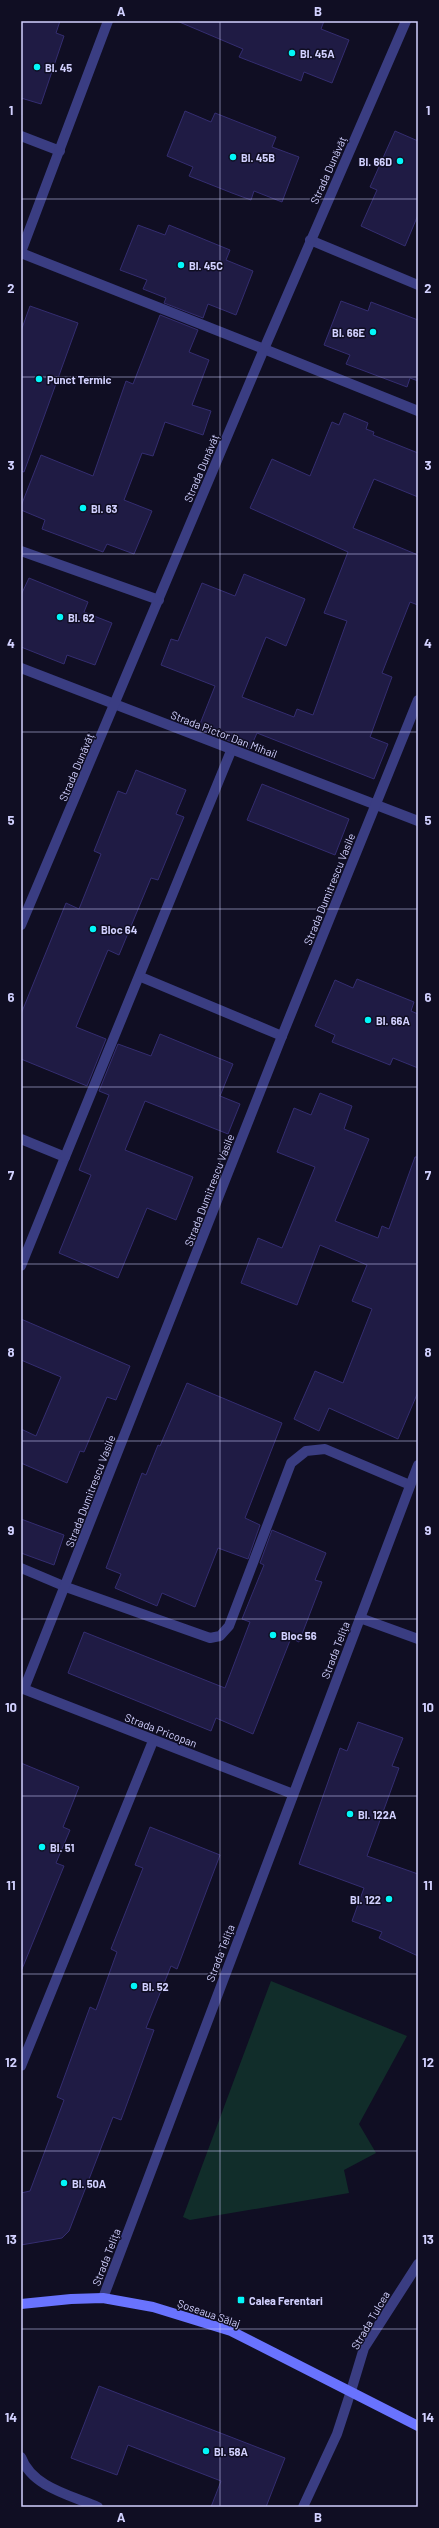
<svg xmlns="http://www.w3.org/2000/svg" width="439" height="2528" viewBox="0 0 439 2528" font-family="Barlow,sans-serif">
  <rect width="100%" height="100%" fill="#100e23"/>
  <path fill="#112d2a" d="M271,1981L407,2036L359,2124L376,2153L344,2170L349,2193L190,2220L183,2217Z"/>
  <g fill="#1f1b44" stroke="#342d70">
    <path d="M21,21H60L56,33L64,36L41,104L21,98Z"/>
    <path d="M177,21H324L321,29L349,40L332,83L304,72L301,81L239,57L243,49Z"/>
    <path d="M185,111L211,122L215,113L276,137L272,147L299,157L282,202L254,191L251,200L232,193L189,176L193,167L167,156Z"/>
    <path d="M395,131L418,141V215L405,246L361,226L377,190L370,187Z"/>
    <path d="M138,225L165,235L169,225L230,250L226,260L253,271L236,315L208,304L203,318L164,303L166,298L143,289L147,280L120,270Z"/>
    <path d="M341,301L368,311L371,302L418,320V381L410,378L407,387L346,364L350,355L324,345Z"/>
    <path d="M30,306L78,323L24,472L21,471V331Z"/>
    <path d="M160,315L198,330L189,352L209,360L192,405L211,411L203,435L165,422L153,456L142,453L124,500L152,511L134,554L107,544L103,552L42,529L45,520L21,510V506L41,455L93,476L126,381L133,384Z"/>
    <path d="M344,413L368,423L366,429L374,432L373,435L418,453V497L374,479L353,528L418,555V605L410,602L382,673L392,677L370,737L388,744L374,779L257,733L250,749L198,729L215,686L161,665L171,639L178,641L202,583L235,596L244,574L305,599L286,646L266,637L242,697L294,717L297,709L313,715L347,621L324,613L348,552L250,508L272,459L310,476L332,422L339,425Z"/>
    <path d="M29,578L88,602L84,612L112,623L95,665L67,655L64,664L21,647V595Z"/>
    <path d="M136,770L186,790L176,814L184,817L158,880L151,878L119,955L108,950L76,1027L106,1039L87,1086L21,1059V1014L66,903L79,909L101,854L94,851L118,791L126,794Z"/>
    <path d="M262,784L349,819L335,855L247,820Z"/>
    <path d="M357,979L414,1002L411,1011L418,1014V1068L393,1058L390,1065L332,1042L335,1035L315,1026L335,980L353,988Z"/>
    <path d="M160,1034L233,1064L220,1096L240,1104L228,1134L145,1101L125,1150L193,1177L176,1220L147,1208L118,1278L59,1253L91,1175L79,1170L109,1095L99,1091L118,1044L151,1056Z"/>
    <path d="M320,1093L352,1106L344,1129L369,1139L335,1221L378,1238L382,1226L389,1229L415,1157H418V1392L398,1439L329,1408L319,1431L294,1419L315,1371L343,1383L372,1309L352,1301L367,1265L320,1245L297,1305L241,1283L258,1238L282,1248L315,1167L277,1152L294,1108L311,1115Z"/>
    <path d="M21,1319L130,1366L116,1400L107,1397L84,1452L80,1451L67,1483L21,1463V1429L36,1436L61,1377L21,1360Z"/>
    <path d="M187,1383L282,1423L245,1518L260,1525L248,1559L218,1548L195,1607L162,1593L157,1606L115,1588L121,1574L106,1568L142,1473L146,1475L158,1445L160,1446Z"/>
    <path d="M21,1519L64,1535L54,1565L21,1553Z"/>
    <path d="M272,1530L326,1553L315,1580L322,1582L299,1642L291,1638L253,1734L216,1718L211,1731L68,1673L84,1632L225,1688L250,1622L242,1619L264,1565L260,1563Z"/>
    <path d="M358,1722L403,1738L392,1766L399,1768L367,1856L418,1874V1956L379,1938L382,1932L352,1921L364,1888L299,1864L340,1748L347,1751Z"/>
    <path d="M21,1763L79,1787L63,1827L70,1830L56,1863L64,1866L22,1969Z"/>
    <path d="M150,1827L220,1855L177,1969L171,1966L146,2028L154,2030L121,2120L113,2117L69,2231L62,2238L21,2245V2193L30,2191L64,2100L57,2097L90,2007L96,2010L117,1952L111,1949L143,1868L135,1865Z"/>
    <path d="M99,2386L285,2458L266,2507H211L221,2481L128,2445L117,2475L71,2458Z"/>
  </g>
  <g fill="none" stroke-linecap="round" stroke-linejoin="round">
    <g stroke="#3a3d82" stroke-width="10">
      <path d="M21,136L60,151"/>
      <path d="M310,240L418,285"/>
      <path d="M21,252L108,21"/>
      <path d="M21,253L264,349"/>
      <path d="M21,551L159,600"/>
      <path d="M141,977L282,1036"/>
      <path d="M21,1139L65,1157L21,1266"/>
      <path d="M65,1157L231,751"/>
      <path d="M21,1568L66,1587L210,1638L220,1636L229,1626L291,1463L306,1451L325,1449L410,1485"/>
      <path d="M360,1618L418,1639"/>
      <path d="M21,2457C32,2487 70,2495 98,2507"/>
      <path d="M303,2507L337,2434L351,2391"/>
    </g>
    <g stroke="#3a3d82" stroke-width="10">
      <path d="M264,349L418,411"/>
      <path d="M21,668L418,821"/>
      <path d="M21,925L264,349L406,21"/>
      <path d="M21,1688L293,1794"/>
      <path d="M24,1689L282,1036L418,700"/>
      <path d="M21,2066L153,1741"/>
      <path d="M103,2298L418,1465"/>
      <path d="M351,2391L364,2348L418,2264"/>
    </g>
    <path stroke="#6973fe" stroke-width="10" d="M21,2304L71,2299L103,2298L153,2307L231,2331L418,2426"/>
  </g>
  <path fill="none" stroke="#d2d1ff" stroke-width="1" stroke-opacity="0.55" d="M220,21V2507M21,199H418M21,377H418M21,554H418M21,732H418M21,909H418M21,1087H418M21,1264H418M21,1441H418M21,1619H418M21,1796H418M21,1974H418M21,2151H418M21,2329H418"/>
  <g fill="#02f7f9" stroke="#100e23" stroke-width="1.5">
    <circle cx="292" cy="53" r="4"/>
    <circle cx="37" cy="67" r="4"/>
    <circle cx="233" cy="157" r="4"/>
    <circle cx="400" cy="161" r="4"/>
    <circle cx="181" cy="265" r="4"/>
    <circle cx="373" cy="332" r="4"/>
    <circle cx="39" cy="379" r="4"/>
    <circle cx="83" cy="508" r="4"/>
    <circle cx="60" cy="617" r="4"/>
    <circle cx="93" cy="929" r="4"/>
    <circle cx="368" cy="1020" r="4"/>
    <circle cx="273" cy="1635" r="4"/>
    <circle cx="350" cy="1814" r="4"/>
    <circle cx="42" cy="1847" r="4"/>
    <circle cx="389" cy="1899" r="4"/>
    <circle cx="134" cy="1986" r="4"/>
    <circle cx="64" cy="2183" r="4"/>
    <rect x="237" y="2296" width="8" height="8" rx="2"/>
    <circle cx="206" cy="2451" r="4"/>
  </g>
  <g text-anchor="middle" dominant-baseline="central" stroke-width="3" stroke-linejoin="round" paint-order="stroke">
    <g font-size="11" font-weight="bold" fill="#d2d1ff" stroke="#100e23" text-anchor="start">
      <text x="300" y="53">Bl. 45A</text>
      <text x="45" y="67">Bl. 45</text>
      <text x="241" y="157">Bl. 45B</text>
      <text x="392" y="161" text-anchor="end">Bl. 66D</text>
      <text x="189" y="265">Bl. 45C</text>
      <text x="365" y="332" text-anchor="end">Bl. 66E</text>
      <text x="47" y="379">Punct Termic</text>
      <text x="91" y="508">Bl. 63</text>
      <text x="68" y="617">Bl. 62</text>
      <text x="101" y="929">Bloc 64</text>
      <text x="376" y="1020">Bl. 66A</text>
      <text x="281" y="1635">Bloc 56</text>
      <text x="358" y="1814">Bl. 122A</text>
      <text x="50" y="1847">Bl. 51</text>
      <text x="381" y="1899" text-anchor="end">Bl. 122</text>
      <text x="142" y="1986">Bl. 52</text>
      <text x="72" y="2183">Bl. 50A</text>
      <text x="249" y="2300">Calea Ferentari</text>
      <text x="214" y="2451">Bl. 58A</text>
    </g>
    <g font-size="11" fill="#d2d1ff" stroke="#100e23">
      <text transform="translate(328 170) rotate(-66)">Strada Dunăvăț</text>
      <text transform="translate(201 468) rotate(-67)">Strada Dunăvăț</text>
      <text transform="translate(224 734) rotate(21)">Strada Pictor Dan Mihail</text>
      <text transform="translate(76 767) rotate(-67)">Strada Dunăvăț</text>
      <text transform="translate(329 889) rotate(-68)">Strada Dumitrescu Vasile</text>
      <text transform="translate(209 1190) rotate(-69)">Strada Dumitrescu Vasile</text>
      <text transform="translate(90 1491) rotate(-69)">Strada Dumitrescu Vasile</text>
      <text transform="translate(335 1650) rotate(-69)">Strada Telița</text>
      <text transform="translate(161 1730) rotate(21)">Strada Pricopan</text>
      <text transform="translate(220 1953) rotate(-69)">Strada Telița</text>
      <text transform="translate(106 2257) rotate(-69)">Strada Telița</text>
      <text transform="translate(209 2313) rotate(19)">Șoseaua Sălaj</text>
      <text transform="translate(370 2320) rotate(-60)">Strada Tulcea</text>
    </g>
  </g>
  <rect width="439" height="2528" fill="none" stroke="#100e23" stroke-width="44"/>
  <rect x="22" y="22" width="395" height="2484" fill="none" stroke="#d2d1ff" stroke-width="1.5"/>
  <g font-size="13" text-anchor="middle" font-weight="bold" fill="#d2d1ff">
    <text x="121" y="16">A</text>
    <text x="318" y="16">B</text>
    <text x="11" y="115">1</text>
    <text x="428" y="115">1</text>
    <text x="11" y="293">2</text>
    <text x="428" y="293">2</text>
    <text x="11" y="470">3</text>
    <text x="428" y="470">3</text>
    <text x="11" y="648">4</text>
    <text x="428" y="648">4</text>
    <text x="11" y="825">5</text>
    <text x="428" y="825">5</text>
    <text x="11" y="1002">6</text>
    <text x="428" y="1002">6</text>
    <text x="11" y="1180">7</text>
    <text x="428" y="1180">7</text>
    <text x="11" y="1357">8</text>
    <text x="428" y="1357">8</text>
    <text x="11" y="1535">9</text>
    <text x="428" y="1535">9</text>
    <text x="11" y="1712">10</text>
    <text x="428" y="1712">10</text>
    <text x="11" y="1890">11</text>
    <text x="428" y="1890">11</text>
    <text x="11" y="2067">12</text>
    <text x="428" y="2067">12</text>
    <text x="11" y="2244">13</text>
    <text x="428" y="2244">13</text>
    <text x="11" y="2422">14</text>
    <text x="428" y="2422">14</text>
    <text x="121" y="2522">A</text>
    <text x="318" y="2522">B</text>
  </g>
</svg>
